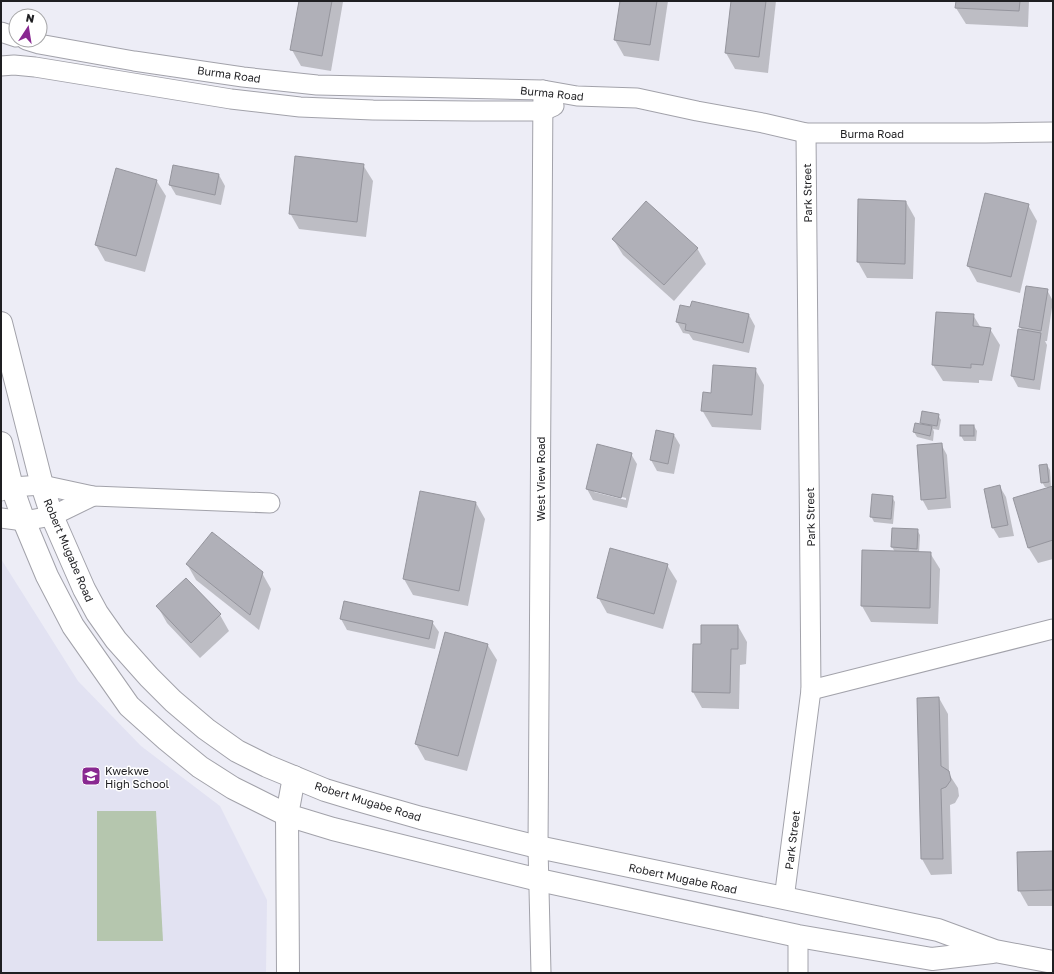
<svg xmlns="http://www.w3.org/2000/svg" width="1054" height="974" viewBox="0 0 1054 974" font-family="'Golos Text',sans-serif">
  <rect width="100%" height="100%" fill="#ededf6"/>
  <path fill="#e2e2f2" d="M1,559L78,681L141,746L220,806L267,900L266,973H1Z"/>
  <path fill="#b5c6ae" d="M97,811H156L163,941H97Z"/>
  <g fill="#0003" fill-rule="evenodd">
    <path d="M300,1L343,2L331,71L301,66L292,50Z"/>
    <path d="M621,1H668L659,61L624,56L615,40Z"/>
    <path d="M732,1H776L768,73L735,69L726,53Z"/>
    <path d="M957,1H1029L1028,27L966,24L956,8Z"/>
    <path d="M363,165L373,181L366,237L299,229L290,213Z"/>
    <path d="M174,166L219,175L225,186L221,205L176,195L170,185Z"/>
    <path d="M156,180L166,196L145,272L105,261L96,245Z"/>
    <path d="M986,194L1028,205L1037,221L1020,293L977,282L968,266Z"/>
    <path d="M859,200L906,202L915,218L913,279L867,278L858,262Z"/>
    <path d="M613,239L697,248L706,264L674,301L623,255Z"/>
    <path d="M1047,290L1053,301L1047,341H1045L1047,345L1040,390L1018,387L1012,376L1023,331L1020,327Z"/>
    <path d="M749,315L755,326L749,353L693,340L689,334L683,333L677,322Z"/>
    <path d="M973,315L981,328L990,329L1000,345L992,381L979,380V383L943,381L933,365Z"/>
    <path d="M755,369L764,385L761,430L712,427L702,410L712,394Z"/>
    <path d="M938,415L941,420L939,430L933,429L934,432L933,441L917,437L914,432L923,425L921,423Z"/>
    <path d="M974,426L977,431L976,441H964L961,436Z"/>
    <path d="M674,435L680,445L674,474L657,471L651,460Z"/>
    <path d="M941,444L947,455L951,508L928,510L922,499Z"/>
    <path d="M631,454L637,464L627,508L593,500L587,489ZM594,490L626,498V500L594,492Z"/>
    <path d="M1047,465L1050,470L1051,487H1045L1042,482Z"/>
    <path d="M1000,487L1006,497L1014,536L999,538L993,528Z"/>
    <path d="M1053,487V559L1038,563L1028,547Z"/>
    <path d="M892,497L895,502L893,524L874,522L871,516Z"/>
    <path d="M476,503L485,519L468,606L413,595L404,579Z"/>
    <path d="M893,529L917,530L920,535L919,553H930L940,569L938,624L871,622L862,606L895,552L892,547Z"/>
    <path d="M187,564L262,573L271,589L259,630L196,580Z"/>
    <path d="M667,565L677,581L663,629L607,613L598,597Z"/>
    <path d="M158,607L220,615L229,631L200,658L167,623Z"/>
    <path d="M341,619L432,622L439,632L435,649L347,630Z"/>
    <path d="M738,626L747,642L746,664L740,665L739,709L702,708L693,692L702,645Z"/>
    <path d="M487,644L497,660L467,771L425,760L416,744Z"/>
    <path d="M939,698L948,714L949,774L958,788L959,796L955,803L950,805L952,874L931,875L922,859L918,699Z"/>
    <path d="M1053,852V906H1028L1019,890Z"/>
  </g>
  <g fill="#b0b0b8" stroke="#95959d">
    <path d="M299,1H332L322,56L290,50Z"/>
    <path d="M620,1H657L650,45L614,40Z"/>
    <path d="M731,1H766L759,57L725,53Z"/>
    <path d="M956,1H1020L1019,11L955,8Z"/>
    <path d="M295,156L364,164L357,222L289,214Z"/>
    <path d="M173,165L219,174L215,195L169,185Z"/>
    <path d="M116,168L157,180L136,256L95,245Z"/>
    <path d="M985,193L1029,204L1011,277L967,266Z"/>
    <path d="M858,199L906,201L905,264L857,262Z"/>
    <path d="M646,201L698,248L664,285L612,239Z"/>
    <path d="M1026,286L1048,289L1041,331L1019,327Z"/>
    <path d="M692,301L749,314L743,343L685,330L686,324L676,322L680,305L690,307Z"/>
    <path d="M936,312L974,314L973,326L991,328L983,365L971,364V368L932,365Z"/>
    <path d="M1018,329L1041,333L1034,380L1011,376Z"/>
    <path d="M713,365L756,368L752,415L701,411L703,392L711,393Z"/>
    <path d="M922,411L939,414L937,426L920,423Z"/>
    <path d="M915,423L932,426L930,436L913,432Z"/>
    <rect x="960" y="425" width="14" height="11"/>
    <path d="M656,430L674,434L668,464L650,460Z"/>
    <path d="M942,443L946,498L921,500L917,445Z"/>
    <path d="M597,444L632,453L621,498L586,489Z"/>
    <path d="M1047,464L1049,482L1041,483L1039,465Z"/>
    <path d="M1000,485L1008,525L992,528L984,489Z"/>
    <path d="M1053,486V540L1028,548L1013,498Z"/>
    <path d="M420,491L476,502L459,591L403,579Z"/>
    <path d="M872,494L893,496L891,519L870,517Z"/>
    <path d="M892,528L918,529L917,549L891,547Z"/>
    <path d="M212,532L263,572L250,615L186,564Z"/>
    <path d="M610,548L668,564L654,614L597,598Z"/>
    <path d="M862,550L931,552L930,608L861,606Z"/>
    <path d="M186,578L221,614L191,643L156,606Z"/>
    <path d="M344,601L433,621L429,639L340,619Z"/>
    <path d="M701,625H738V649H731L730,693L692,692L693,644H701Z"/>
    <path d="M445,632L488,644L458,756L415,744Z"/>
    <path d="M939,697L941,766L949,771L951,780L946,787L941,789L943,859H921L917,698Z"/>
    <path d="M1053,851V890L1018,891L1017,852Z"/>
  </g>
  <g fill="none" stroke-linecap="round" stroke-linejoin="round">
    <g stroke="#a2a2aa" stroke-width="21">
      <g id="street">
        <path d="M1,32L16,37"/>
        <path d="M26,40L39,44L134,61L243,77L317,85L543,90L577,96L637,98L697,111L763,123L806,133H986L1053,132"/>
        <path d="M1,66L14,65L35,67L231,99L300,107L373,110L472,111H543L554,106"/>
        <path d="M1,491L12,487L42,485L93,496L270,503"/>
        <path d="M1,518L24,521L52,516L93,496"/>
        <path d="M811,690L1053,629"/>
        <path d="M784,899L811,690L806,133"/>
        <path d="M541,973L538,847L543,90"/>
        <path d="M798,973V936"/>
      </g>
    </g>
    <g stroke="#a2a2aa" stroke-width="24">
      <g id="secondary">
        <path d="M1,323L42,485L52,516L84,589L97,613L116,640L149,677L173,701L206,729L237,751L267,766L325,790L358,800L421,818L538,847L938,930L995,951L1053,962"/>
        <path d="M1,443L12,487L24,521L47,576L73,626L129,706L167,740L200,767L233,788L287,815L333,829L539,880L798,936L932,959L992,952"/>
        <path d="M288,973L287,815L294,777"/>
      </g>
    </g>
    <use href="#street" stroke="#fff" stroke-width="19"/>
    <use href="#secondary" stroke="#fff" stroke-width="22"/>
  </g>
  <defs>
    <g id="school-square" transform="scale(1)"><rect x="-9" y="-9" width="18" height="18" rx="4" fill="#892891" stroke="#fff"/><path d="M0-5L7-2L0 1L-7-2ZM-4 1L0 2.5L4 1V4Q0 6-4 4Z" fill="#fff"/></g>
  </defs>
  <g fill-rule="evenodd">
    <use href="#school-square" x="91" y="776"/>
  </g>
  <g text-anchor="middle" dominant-baseline="central" stroke-width="3" stroke-linejoin="round" paint-order="stroke">
    <g font-size="11" fill="#1f1f22" stroke="#fff">
      <text transform="translate(229 74) rotate(8)">Burma Road</text>
      <text transform="translate(552 93) rotate(6)">Burma Road</text>
      <text x="872" y="133">Burma Road</text>
      <text transform="translate(807 193) rotate(-91)">Park Street</text>
      <text transform="translate(540 479) rotate(-90)">West View Road</text>
      <text transform="translate(810 517) rotate(-91)">Park Street</text>
      <text transform="translate(69 550) rotate(67)">Robert Mugabe Road</text>
      <text transform="translate(368 801) rotate(17)">Robert Mugabe Road</text>
      <text transform="translate(792 840) rotate(-83)">Park Street</text>
      <text transform="translate(683 878) rotate(12)">Robert Mugabe Road</text>
    </g>
    <g font-size="11" fill="#1f1f22" stroke="#fff" text-anchor="start">
      <text x="105" y="770">Kwekwe<tspan x="105" dy="13">High School</tspan></text>
    </g>
  </g>
  <rect width="1054" height="974" fill="none" stroke="#1f1f22" stroke-width="4"/>
  <g transform="translate(28 28) rotate(12)"><circle r="19" fill="#ffffff" stroke="#a5a5a7"/>
  <path d="M0-3L7 15L0 10L-7 15Z" fill="#892891"/>
  <text y="-6" font-size="11" font-weight="bold" text-anchor="middle" fill="#1f1f22">N</text>
  </g>
</svg>
